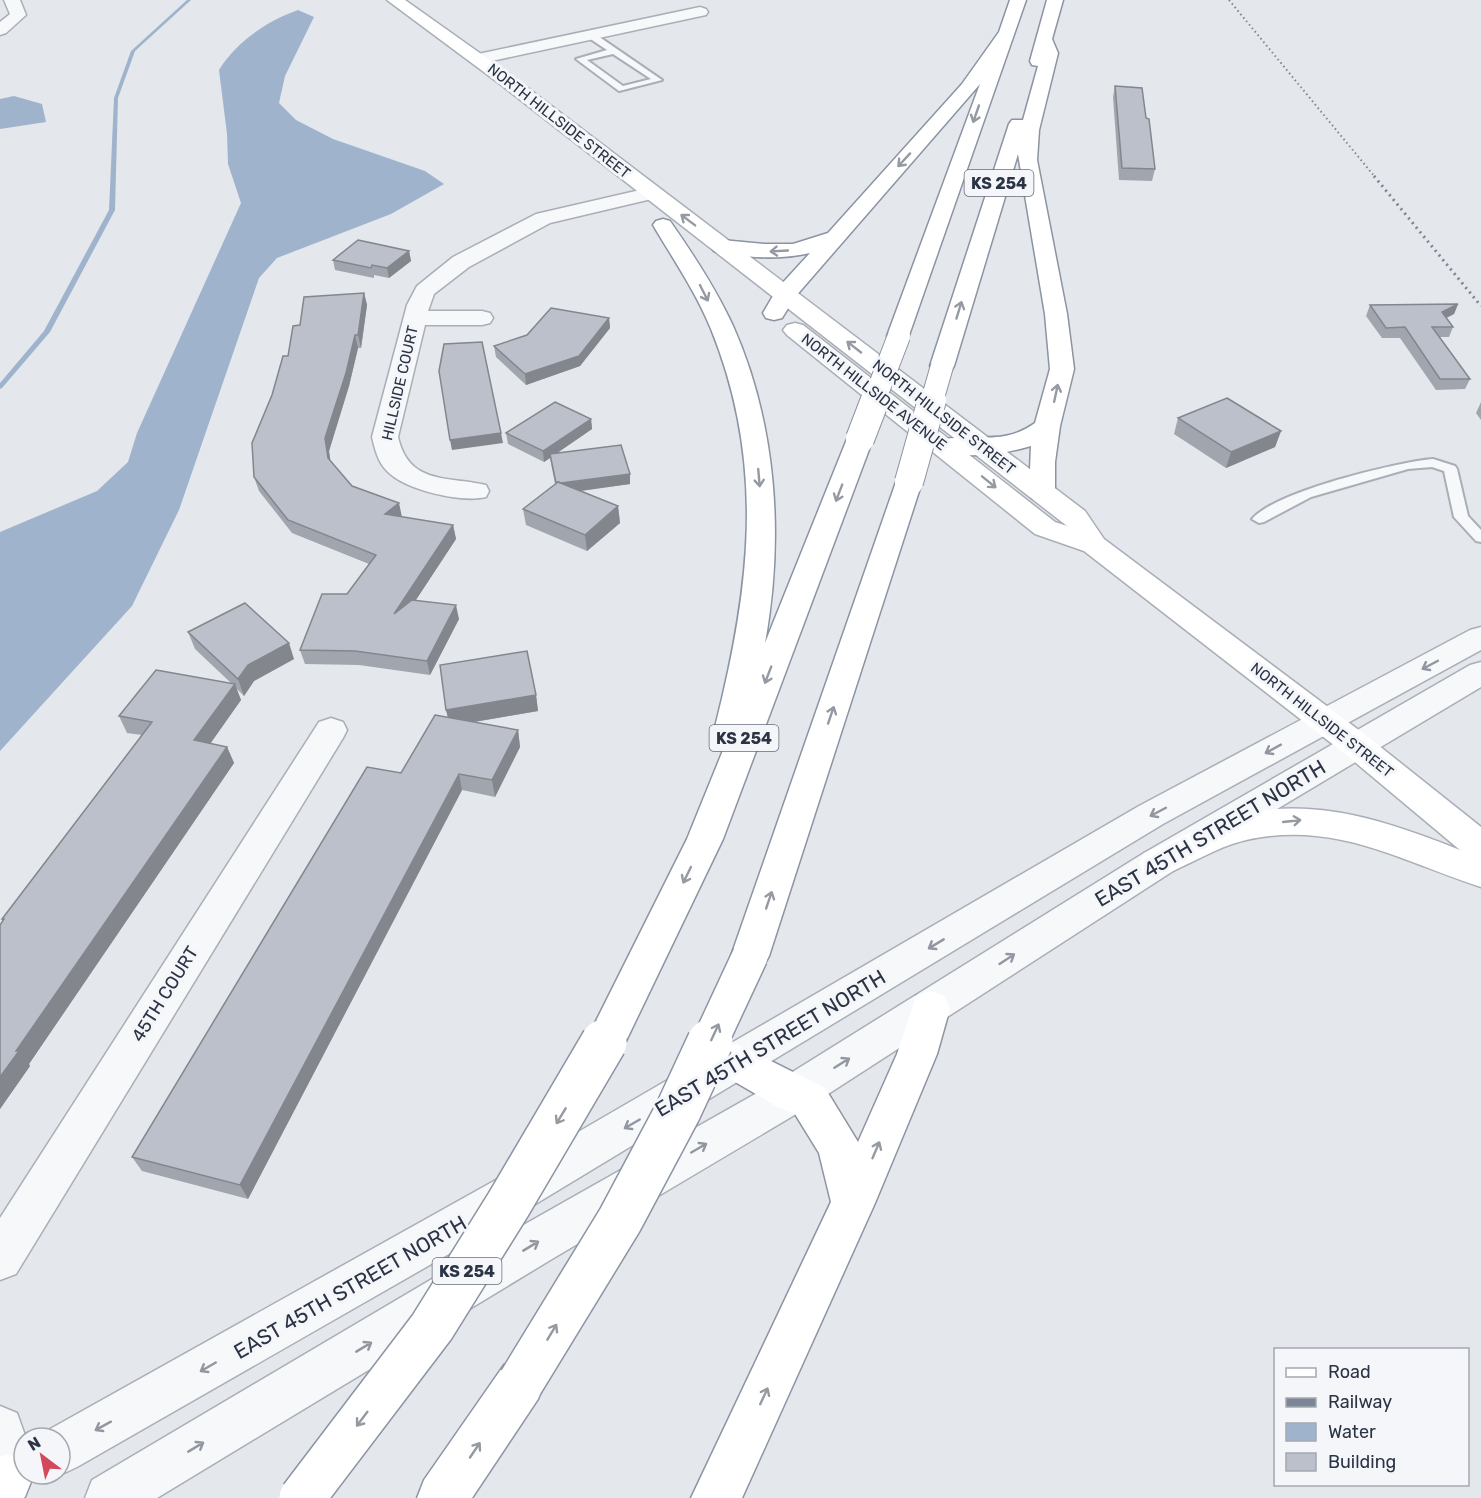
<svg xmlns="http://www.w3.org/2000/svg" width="1481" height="1498" viewBox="0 0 1481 1498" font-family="Rubik,sans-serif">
  <rect width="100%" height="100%" fill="#e4e7ec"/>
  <g fill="#9fb4cc">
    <path d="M298,10L314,17L285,76L279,103L296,120L333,139L425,171L444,184L391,214L277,258L259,278L179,510L132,606L0,751V532L97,491L128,462L137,433L241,203L228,164L227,134L219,70C236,42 267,21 298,10Z"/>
    <path d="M14,96L42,104L46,122L0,129V99Z"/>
  </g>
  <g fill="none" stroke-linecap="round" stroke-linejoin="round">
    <path fill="#9fb4cc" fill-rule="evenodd" d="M187,0H191L135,51L118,98L115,210L50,332L2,388L0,389V383L44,331L109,210L114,98L131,51Z"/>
    <g stroke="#a9aeb7" stroke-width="4">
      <g id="service">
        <path d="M589,34H595L662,80L619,91L576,59L607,50L589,38ZM613,54L651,79L623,86L587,60Z"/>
        <path d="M1433,459L1455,466L1457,469L1468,516L1481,530V542L1476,541L1454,517L1444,471L1432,467L1408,469L1311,497L1264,522L1259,523L1252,519C1275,492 1396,462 1433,459Z"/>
      </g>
    </g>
    <g stroke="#a9aeb7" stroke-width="3">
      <g id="minor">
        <path d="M4,0H20L26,15L6,33L0,35V22L10,14Z"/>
        <path d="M700,7L706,9L708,12L706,15L478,64L470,59L478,54Z"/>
        <path d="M653,187L660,189L663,193L660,197L550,223L469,267L434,294L428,311H482L490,313L493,318L490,323L482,325H425L398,437C409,485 447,476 486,485L489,491L486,497C461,503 405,490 387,471C378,462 375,450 372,437L407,305L417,286L453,257L536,214Z"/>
        <path d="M331,718L343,722L347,730L343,738L16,1274L0,1280V1218L319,722Z"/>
        <path d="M0,1406L17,1413L26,1438L24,1474H31L32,1479L25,1497L22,1498H0Z"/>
      </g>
    </g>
    <g stroke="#a9aeb7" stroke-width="3">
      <g id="tertiary">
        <path d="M1481,627V650L1163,824L524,1211L77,1467L60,1475L58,1474L60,1438H40L43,1433L494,1181L1139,806L1470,630Z"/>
        <path d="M1481,662V687L1170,873L808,1107L552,1259L157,1498H85L92,1480L520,1227L778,1081L1144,853L1470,665Z"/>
      </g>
    </g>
    <g stroke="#a9aeb7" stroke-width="3">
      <path id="secondary" d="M387,0H405L512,76L1085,511L1104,539L1368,737L1481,827V887C1401,861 1335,820 1246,840C1215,847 1187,867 1157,877L1144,873L1139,863L1144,853C1178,839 1211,821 1247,813C1321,798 1392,823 1460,850L1344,753L1084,551L1035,534L787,335L783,330L787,325L795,323L803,325L1055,522L1067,526L500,84Z"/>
    </g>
    <g stroke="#8b94a3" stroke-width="3">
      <g id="motorway">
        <path d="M1010,0H1026L907,341L899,343L891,341L887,336L980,84L795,297L782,318L774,320L766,318L763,313L777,289L810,253C779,260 745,258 714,251L711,246L714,241L722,240L765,244H793L828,233L962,84L999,32Z"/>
        <path d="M1047,0H1063L1052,39L1058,53L1039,130L1037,160L1067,314L1074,369L1060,426L1055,462V492L1052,498L1042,500L1032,498L1029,492L1031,446C1001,455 965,459 934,451L930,446L934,441C971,431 1000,448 1035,423L1050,369L1045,314L1018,154L954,366L951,371L942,373L933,371L930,366L1009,124L1012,120H1023L1038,66L1032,65L1030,61Z"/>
        <path d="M663,219L670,221C693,254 716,289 733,326C777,425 784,538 765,643L847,439L851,434L860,431L869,434L873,439L723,839L626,1041L612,1046L598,1041L592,1029L687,839L728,738L720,735L715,727C750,589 766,465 711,329C696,292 673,259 653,225L656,221Z"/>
        <path d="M909,474L918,476L922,482L769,956L763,967L750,972L737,967L731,956L896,482L900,476Z"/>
        <path d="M930,991L944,996L950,1008L937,1054L875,1203L742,1498H691L831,1202L819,1153L795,1114L778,1107L723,1075L717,1062L723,1049L737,1044L825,1088L858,1142L897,1054L916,996Z"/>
        <path d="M521,1358L538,1365L545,1382L538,1399L472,1498H417L424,1480L504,1365Z"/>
        <path d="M7,1454L24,1461V1474H30L32,1479L24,1498H0V1457Z"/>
      </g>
    </g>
    <use href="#service" fill="#f7f8fa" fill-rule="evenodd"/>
    <use href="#minor" fill="#f7f8fa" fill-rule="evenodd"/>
    <use href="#tertiary" fill="#f7f8fa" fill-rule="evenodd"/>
    <use href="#secondary" fill="#fff" fill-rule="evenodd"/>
    <use href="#motorway" fill="#fff" fill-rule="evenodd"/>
    <path stroke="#7d8696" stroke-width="2" stroke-dasharray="1.5 3" stroke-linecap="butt" d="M1229,0L1375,177"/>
    <path stroke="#7d8696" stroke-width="3" stroke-dasharray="2 4" stroke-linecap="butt" d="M1374,176L1481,306"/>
    <g stroke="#8b94a3" stroke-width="24" stroke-linecap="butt">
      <g id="motorway-bridge-far3">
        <path d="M874,401L899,336"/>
        <path d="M932,401L942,366"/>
      </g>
    </g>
    <g stroke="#8b94a3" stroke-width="30" stroke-linecap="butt">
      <g id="motorway-bridge-far2">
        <path d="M860,439L875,400"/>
        <path d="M909,482L932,400"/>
      </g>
    </g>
    <g stroke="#8b94a3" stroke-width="38" stroke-linecap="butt">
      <g id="motorway-bridge-far1">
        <path d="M603,1044L612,1029"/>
        <path d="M709,1044L750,956"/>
      </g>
    </g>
    <g stroke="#8b94a3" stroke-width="48" stroke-linecap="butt">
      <g id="motorway-bridge">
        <path d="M521,1382L620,1220L678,1111L710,1042"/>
        <path d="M302,1498L432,1327L508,1205L604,1042"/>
      </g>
    </g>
    <use href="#motorway-bridge-far3" stroke="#fff" stroke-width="22"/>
    <use href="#motorway-bridge-far2" stroke="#fff" stroke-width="28"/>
    <use href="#motorway-bridge-far1" stroke="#fff" stroke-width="35"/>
    <use href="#motorway-bridge" stroke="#fff" stroke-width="45"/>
  </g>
  <g fill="#a1a5ae">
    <path d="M1115,86L1146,118L1155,169L1152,181L1119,180L1113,97Z"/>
    <path d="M409,251L411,261L389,278L374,275V278L335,270L333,260Z"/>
    <path d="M364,293L367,305L361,348H358L349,386L329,451L330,460L352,486L402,517L453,525L456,539L416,600L459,619L430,675L359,665L305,664L300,650L347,594L369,564L292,533L259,491L254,477L288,356L300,325Z"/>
    <path d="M1458,304L1454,314L1446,318L1453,327L1449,337H1440L1470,379L1465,389L1436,390L1400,338H1382L1366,316L1370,305Z"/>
    <path d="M609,318L610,328L580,366L526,385L496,357L494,346Z"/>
    <path d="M1481,402V420L1476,413Z"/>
    <path d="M1178,418L1281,431L1275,447L1226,468L1174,434Z"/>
    <path d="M591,419L592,429L557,453L630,474V484L581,491L618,506L620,523L587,551L526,525L523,509L555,484L550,458L544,462L508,444L506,433Z"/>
    <path d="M188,632L294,659L254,681L244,696L236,688L241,700L210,743L227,747L234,763L29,1064L30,1066L0,1109L3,921L2,919L142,735L127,733L119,716L231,683L195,649Z"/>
    <path d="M536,695L538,711L474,722L518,730L520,747L495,797L462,790L248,1199L142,1171L132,1157L401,773L448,717L446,710Z"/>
  </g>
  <g fill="#83868d">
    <path d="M409,251L411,261L389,278L387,268Z"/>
    <path d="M364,293L367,305L361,348L358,335Z"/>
    <path d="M1458,304L1454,314L1438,322L1442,312Z"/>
    <path d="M609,318L610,328L580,366L526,385L525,374Z"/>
    <path d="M355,335L358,348L349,386L329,451L332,471L328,458L325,438Z"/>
    <path d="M591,419L592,429L544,462L543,451Z"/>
    <path d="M1281,431L1275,447L1226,468L1231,452Z"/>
    <path d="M501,433L503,443L452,450L450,440Z"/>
    <path d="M630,474V484L557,494L556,484Z"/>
    <path d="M399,503L402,517L385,514Z"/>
    <path d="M618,506L620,523L587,551L585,535Z"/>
    <path d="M453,525L456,539L398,627L394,614Z"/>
    <path d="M456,605L459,619L430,675L427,661Z"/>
    <path d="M289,643L294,659L254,681L244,696L238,679L248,665Z"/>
    <path d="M235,684L241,700L201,757L194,740Z"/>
    <path d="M536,695L538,711L450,726L446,710Z"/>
    <path d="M518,730L520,747L495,797L492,780Z"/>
    <path d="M227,747L234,763L29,1064L30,1066L0,1109V1077L16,1051Z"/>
    <path d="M459,774L462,790L248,1199L240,1185Z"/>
  </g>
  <g fill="#bbc0ca" stroke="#83868d" stroke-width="1.5">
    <path d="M1115,86L1142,88L1146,118L1149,119L1155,169L1122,168Z"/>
    <path d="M358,240L409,251L387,268L372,265L371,268L333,260Z"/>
    <path d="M364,293L358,335H355L346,373L325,438L328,458L352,486L399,503L385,514L453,525L394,614L412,600L456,605L427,661L355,651L300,650L322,594H347L376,555L288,520L254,477L252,443L272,395L283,356H288L293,326L300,325L304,297Z"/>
    <path d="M1458,304L1442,312L1453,327H1432L1470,379H1440L1405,327L1386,328L1370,305Z"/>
    <path d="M551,308L609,318L579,356L525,374L494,346L527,335Z"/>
    <path d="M482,342L501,433L450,440L439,371L444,344Z"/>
    <path d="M1227,398L1281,431L1231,452L1178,418Z"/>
    <path d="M555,402L591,419L543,451L506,433Z"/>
    <path d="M621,445L630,474L561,483L558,482L556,483L550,454Z"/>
    <path d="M558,482L618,506L585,535L523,509Z"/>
    <path d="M245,603L289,643L248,665L238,679L188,632Z"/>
    <path d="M527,651L536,695L446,710L440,665Z"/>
    <path d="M156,670L235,684L194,740L227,747L16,1051H19L0,1077V925L4,919H2L152,722L119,716Z"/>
    <path d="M435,715L518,730L492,780L459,774L240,1185L132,1157L367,767L401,773Z"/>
  </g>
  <defs><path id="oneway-shaft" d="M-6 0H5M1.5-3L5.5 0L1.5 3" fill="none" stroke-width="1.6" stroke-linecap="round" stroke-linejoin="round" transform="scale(1.5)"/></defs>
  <g stroke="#959aa2">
    <use href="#oneway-shaft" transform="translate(976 114) rotate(109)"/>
    <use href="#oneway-shaft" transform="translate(904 160) rotate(133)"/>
    <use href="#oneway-shaft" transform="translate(688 220) rotate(-143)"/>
    <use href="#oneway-shaft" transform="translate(779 251) rotate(177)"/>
    <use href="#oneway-shaft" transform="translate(704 293) rotate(63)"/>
    <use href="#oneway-shaft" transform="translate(959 310) rotate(-73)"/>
    <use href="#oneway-shaft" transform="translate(854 347) rotate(-142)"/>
    <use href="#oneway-shaft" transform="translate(1056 393) rotate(-78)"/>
    <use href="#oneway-shaft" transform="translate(759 478) rotate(85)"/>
    <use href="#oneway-shaft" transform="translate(989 482) rotate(39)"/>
    <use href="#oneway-shaft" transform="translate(839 493) rotate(111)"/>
    <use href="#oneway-shaft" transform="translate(768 675) rotate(111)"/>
    <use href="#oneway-shaft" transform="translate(831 715) rotate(-71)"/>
    <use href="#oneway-shaft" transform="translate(1292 821) rotate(-6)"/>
    <use href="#oneway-shaft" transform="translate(687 875) rotate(116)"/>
    <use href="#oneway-shaft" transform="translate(769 900) rotate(-71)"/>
    <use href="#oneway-shaft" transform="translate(715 1032) rotate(-65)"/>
    <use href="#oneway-shaft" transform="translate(561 1116) rotate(121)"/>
    <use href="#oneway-shaft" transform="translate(876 1150) rotate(-67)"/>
    <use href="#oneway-shaft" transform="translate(552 1332) rotate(-59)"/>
    <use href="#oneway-shaft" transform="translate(764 1396) rotate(-65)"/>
    <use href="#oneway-shaft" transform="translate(362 1419) rotate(127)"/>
    <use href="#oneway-shaft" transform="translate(475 1450) rotate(-56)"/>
  </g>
  <g stroke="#9196a0">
    <use href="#oneway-shaft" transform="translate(1430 665) rotate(152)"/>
    <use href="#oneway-shaft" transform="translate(1273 749) rotate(151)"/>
    <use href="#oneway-shaft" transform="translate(1158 812) rotate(152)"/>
    <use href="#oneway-shaft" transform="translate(936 944) rotate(149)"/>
    <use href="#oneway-shaft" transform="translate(1007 959) rotate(-33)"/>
    <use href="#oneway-shaft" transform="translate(842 1063) rotate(-32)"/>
    <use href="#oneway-shaft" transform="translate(632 1124) rotate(150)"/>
    <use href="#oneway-shaft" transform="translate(699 1148) rotate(-30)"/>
    <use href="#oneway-shaft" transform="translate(531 1246) rotate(-31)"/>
    <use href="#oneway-shaft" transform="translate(364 1347) rotate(-31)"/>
    <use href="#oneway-shaft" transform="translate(208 1367) rotate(150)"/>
    <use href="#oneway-shaft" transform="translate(103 1426) rotate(151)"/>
    <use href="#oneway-shaft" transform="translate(196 1447) rotate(-31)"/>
  </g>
  <g text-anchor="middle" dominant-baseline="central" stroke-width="6" stroke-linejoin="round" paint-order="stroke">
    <g font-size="15" fill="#2b3445" stroke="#f4f6f9">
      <text transform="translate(559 121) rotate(38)">NORTH HILLSIDE STREET</text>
      <text transform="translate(400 383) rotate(-77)">HILLSIDE COURT</text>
      <text transform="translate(874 392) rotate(38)">NORTH HILLSIDE AVENUE</text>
      <text transform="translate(944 417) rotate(38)">NORTH HILLSIDE STREET</text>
      <text transform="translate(1322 720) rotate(38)">NORTH HILLSIDE STREET</text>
    </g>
    <g fill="#f4f6f9" stroke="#676e7b" stroke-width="1.5">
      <rect x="964.5" y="170" width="69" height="26" rx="4.5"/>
      <rect x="709.5" y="725" width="69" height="26" rx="4.5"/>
      <rect x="432.5" y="1258" width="69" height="26" rx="4.5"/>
    </g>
    <g font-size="16" font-weight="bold" fill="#2b3445">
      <text x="999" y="183">KS 254</text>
      <text x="744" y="738">KS 254</text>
      <text x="467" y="1271">KS 254</text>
    </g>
    <g font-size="18" fill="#2b3445" stroke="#f4f6f9">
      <text transform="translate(165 994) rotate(-58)">45TH COURT</text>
    </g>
    <g font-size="21" fill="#2b3445" stroke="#f4f6f9">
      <text transform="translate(1210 833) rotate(-31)">EAST 45TH STREET NORTH</text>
      <text transform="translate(770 1043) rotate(-31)">EAST 45TH STREET NORTH</text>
      <text transform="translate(350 1287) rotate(-30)">EAST 45TH STREET NORTH</text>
    </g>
  </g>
  <rect x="1274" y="1348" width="195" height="138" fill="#f4f6f9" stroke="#a4a8b1" stroke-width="1.5"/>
  <rect x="1286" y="1368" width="30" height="9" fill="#ffffff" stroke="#a4a8b1" stroke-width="1.5"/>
  <text x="1328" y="1378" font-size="18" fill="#2b3445">Road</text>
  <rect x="1286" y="1398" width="30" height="9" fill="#7d8696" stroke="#a4a8b1" stroke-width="1.5"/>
  <text x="1328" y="1408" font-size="18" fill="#2b3445">Railway</text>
  <rect x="1286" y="1423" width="30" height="18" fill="#9fb4cc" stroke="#a4a8b1" stroke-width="1.5"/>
  <text x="1328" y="1438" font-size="18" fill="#2b3445">Water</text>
  <rect x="1286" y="1453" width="30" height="18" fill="#bbc0ca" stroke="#a4a8b1" stroke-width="1.5"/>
  <text x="1328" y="1468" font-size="18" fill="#2b3445">Building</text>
  <g transform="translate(42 1456) rotate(328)"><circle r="28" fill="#f4f6f9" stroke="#a4a8b1" stroke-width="1.5"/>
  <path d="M0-4.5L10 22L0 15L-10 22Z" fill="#d1495b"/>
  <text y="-9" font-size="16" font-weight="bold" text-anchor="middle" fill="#2b3445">N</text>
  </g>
</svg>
